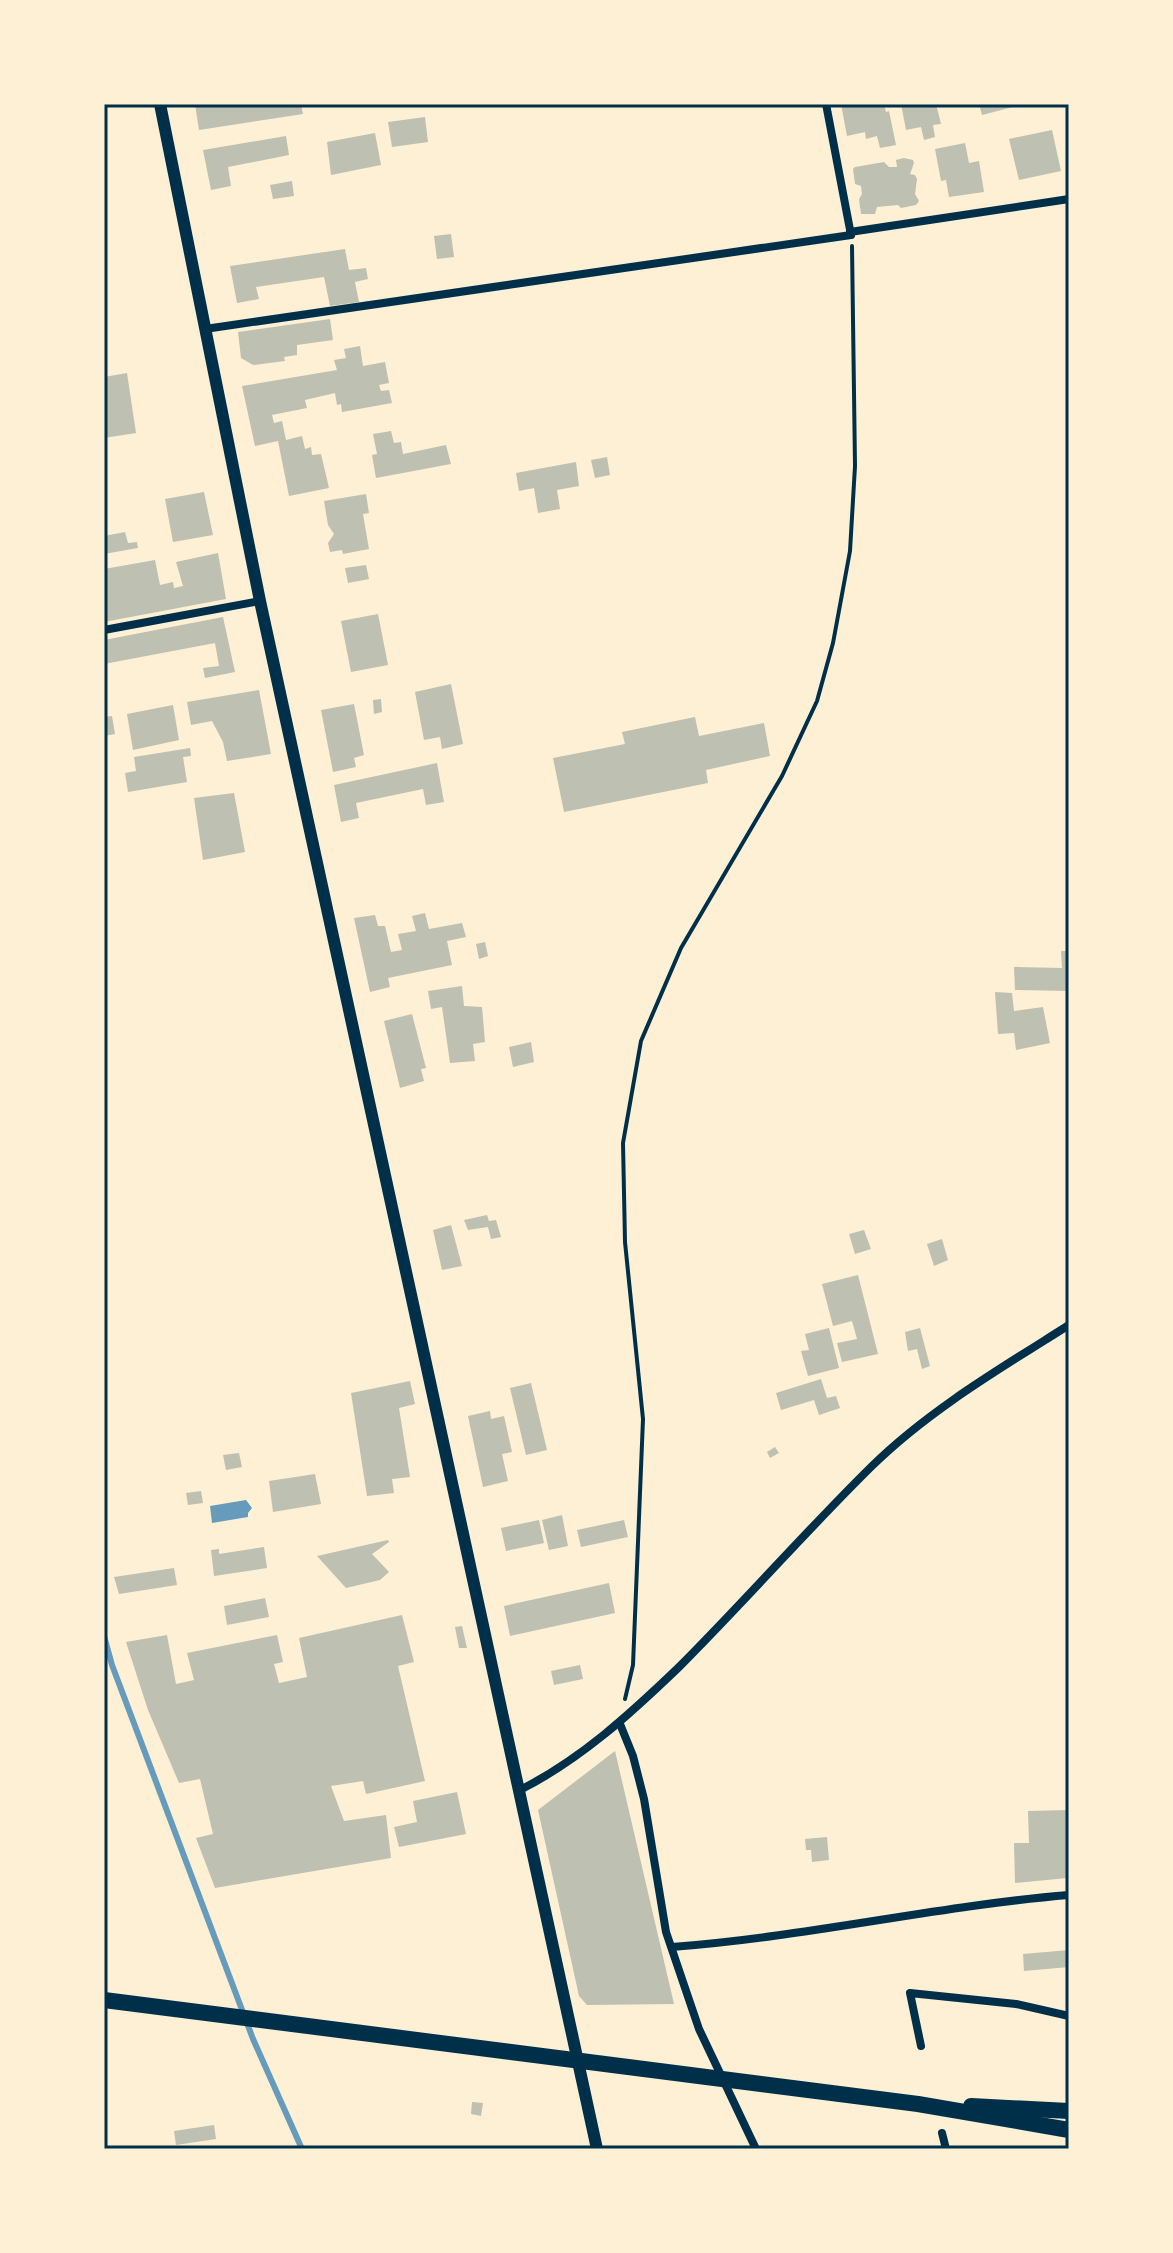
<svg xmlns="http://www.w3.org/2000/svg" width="1173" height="2253" viewBox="0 0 1173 2253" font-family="Quicksand,sans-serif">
  <rect width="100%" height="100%" fill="#fdf0d5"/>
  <path fill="#669bbc" d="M246,1500L252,1508L248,1513V1517L212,1523L210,1506Z"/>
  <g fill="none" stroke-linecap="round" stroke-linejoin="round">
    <path stroke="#669bbc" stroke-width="6" d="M104,1636L112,1665L253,2039L302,2149"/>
  </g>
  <g fill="#bec0b2">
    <path d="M195,104H301L303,114L199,130Z"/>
    <path d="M841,104H884L886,112L889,111L896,145L880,148L877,136L866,139L865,132L847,136Z"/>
    <path d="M901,104H936L941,124L933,125L935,137L924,140L921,127L906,130Z"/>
    <path d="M979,104H1021V105L982,115Z"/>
    <path d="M425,117L428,142L392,147L388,122Z"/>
    <path d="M1052,130L1061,171L1019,180L1009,139Z"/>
    <path d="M375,133L381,165L331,175L327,142Z"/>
    <path d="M286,136L289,155L228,167L231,186L211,190L203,150Z"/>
    <path d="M965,143L969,163L979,161L984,192L949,197L946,180L941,181L935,149Z"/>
    <path d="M904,158L913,160L914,163L910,174L915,175L917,179L915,194L919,201L916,205L901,208L898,205L877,207L875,214H861L859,199L862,194L861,186L855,184L853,169L855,167L884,162L889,167H897L896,160Z"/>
    <path d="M292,181L294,196L273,199L270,185Z"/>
    <path d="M451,234L454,257L437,259L434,236Z"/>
    <path d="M345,249L349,270L366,268L368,279L355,282L359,302L330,306L324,277L256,287L259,299L237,303L230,266Z"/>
    <path d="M330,319L333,340L297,345V355L284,357L285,361L253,365L241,358L238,332Z"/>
    <path d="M360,346L363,366L385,362L389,383L379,385L381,391L389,390L392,403L342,412L341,404L337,405L335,393L305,400L307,408L272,415L274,423L282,421L286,440L302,436L305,449L311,447L312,455L321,454L329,488L289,496L278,441L255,446L242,386L337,370L334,360L346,358L344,349Z"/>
    <path d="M127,373L136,433L104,438V377Z"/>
    <path d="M391,431L394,443L401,442L403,454L446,445L451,464L376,478L372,455L377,454L373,434Z"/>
    <path d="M607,457L610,475L595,478L591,460Z"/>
    <path d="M576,462L579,486L557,490L560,509L538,513L534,488L519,491L516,473Z"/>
    <path d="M204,492L213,535L173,542L165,499Z"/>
    <path d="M366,494L369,513L363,514L369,549L343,554L342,550L330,552L328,543L334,534L328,525L324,501Z"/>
    <path d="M125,532L128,543L137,542L138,548L104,554V536Z"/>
    <path d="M218,553L226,599L104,622V569L155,560L160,585L173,582L174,588L183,586L176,562Z"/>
    <path d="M366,565L369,579L348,583L345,568Z"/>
    <path d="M378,614L388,665L351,672L341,621Z"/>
    <path d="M223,617L235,672L205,678L203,668L219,666L215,643L104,664V640Z"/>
    <path d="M451,684L463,744L442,749L440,737L424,740L415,692Z"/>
    <path d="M259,690L271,754L227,761L223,742L212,721L191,725L187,702Z"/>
    <path d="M381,699L382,712L374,714L373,700Z"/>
    <path d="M354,704L364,755L354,758L356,767L333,772L321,710Z"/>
    <path d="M173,705L179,740L133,750L127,714Z"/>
    <path d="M112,716L115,734L104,736V717Z"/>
    <path d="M695,717L699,736L764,723L770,756L706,770L708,783L564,812L553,758L625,744L622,732Z"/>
    <path d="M190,748L191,756L183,757L187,782L128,792L125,773L136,771L134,757Z"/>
    <path d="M437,763L444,802L426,805L423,789L356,803L359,818L341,822L334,785Z"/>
    <path d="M234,793L245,852L203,860L194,798Z"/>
    <path d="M425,913L429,929L462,923L466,937L447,941L452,965L388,978L390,987L370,992L354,918L375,915L378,926H385L391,952L402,950L398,934L416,931L412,916Z"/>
    <path d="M485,942L488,956L479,959L476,944Z"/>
    <path d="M1061,951H1069V991L1015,990L1014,967L1062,968Z"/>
    <path d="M462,986L464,1006L482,1007L485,1042L473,1044L475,1061L450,1063L442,1007L431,1009L428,991Z"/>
    <path d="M995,992L1012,993L1014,1011L1043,1007L1050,1043L1016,1050L1014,1033L998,1034Z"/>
    <path d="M412,1014L426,1068L421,1069L424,1081L400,1088L384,1021Z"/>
    <path d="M531,1042L534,1062L513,1067L509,1047Z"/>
    <path d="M487,1215L489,1221L496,1220L501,1237L491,1239L488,1227L468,1230L464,1220Z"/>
    <path d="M451,1225L462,1266L442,1270L433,1230Z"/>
    <path d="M864,1230L871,1249L855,1254L849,1234Z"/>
    <path d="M942,1239L948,1260L934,1266L927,1244Z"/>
    <path d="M858,1275L878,1354L842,1362L837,1343L857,1339L852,1321L833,1326L822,1284Z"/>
    <path d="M829,1328L839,1368L808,1376L801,1351L809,1350L805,1334Z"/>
    <path d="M920,1328L930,1366L922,1369L917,1349L908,1351L905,1332Z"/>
    <path d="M821,1379L827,1398L836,1396L840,1408L819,1415L814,1400L781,1410L776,1393Z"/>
    <path d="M410,1381L415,1404L399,1408L410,1477L392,1479L394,1493L367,1496L351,1393Z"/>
    <path d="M531,1383L547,1450L526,1455L510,1388Z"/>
    <path d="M490,1411L491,1419L504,1416L512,1452L502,1454L508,1481L483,1487L468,1416Z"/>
    <path d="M775,1447L779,1453L770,1458L767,1452Z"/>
    <path d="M239,1453L242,1467L226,1470L223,1455Z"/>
    <path d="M315,1474L321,1504L273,1512L269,1481Z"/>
    <path d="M201,1491L203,1503L188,1505L186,1493Z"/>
    <path d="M562,1515L568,1546L549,1550L542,1520Z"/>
    <path d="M539,1520L544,1543L506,1551L501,1528Z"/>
    <path d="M624,1520L628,1537L581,1547L577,1530Z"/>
    <path d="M388,1540L389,1542L372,1554L389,1572L380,1580L346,1588L317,1556Z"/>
    <path d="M264,1547L267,1568L214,1576L211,1550L219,1549V1554Z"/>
    <path d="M174,1568L177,1585L119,1594L114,1577Z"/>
    <path d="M609,1583L615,1613L510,1636L504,1606Z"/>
    <path d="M265,1598L269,1617L227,1625L224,1606Z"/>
    <path d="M402,1615L414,1662L398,1666L425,1781L366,1794L363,1781L331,1786L344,1821L386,1815L391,1858L215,1888L196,1838L213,1834L200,1779L179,1783L148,1710L126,1642L167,1635L176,1684L194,1680L187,1653L277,1635L283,1662L274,1664L279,1683L307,1677L299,1638Z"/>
    <path d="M462,1626L467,1648H459L455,1627Z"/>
    <path d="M580,1665L583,1679L554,1685L551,1671Z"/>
    <path d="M615,1751L674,2004L587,2005L579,1996L538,1810Z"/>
    <path d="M457,1792L466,1834L399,1847L394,1827L417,1822L413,1801Z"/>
    <path d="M1069,1810V1840H1066L1067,1878L1015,1883L1014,1843H1029L1028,1811Z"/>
    <path d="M827,1837L829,1860L812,1862L811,1850H806L805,1839Z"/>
    <path d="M1069,1950V1967L1024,1971L1023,1954Z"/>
    <path d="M472,2102L483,2103L481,2116L471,2114Z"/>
    <path d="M214,2125L216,2139L176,2145L174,2131Z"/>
  </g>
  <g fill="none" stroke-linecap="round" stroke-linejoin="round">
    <path stroke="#003049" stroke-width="4" d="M625,1699L633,1665L643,1419L625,1242L623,1143L641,1041L681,948L782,776L817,701L833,643L850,551L855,466L852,246"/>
    <g stroke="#003049" stroke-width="8">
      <path d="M850,232L1069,199"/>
      <path d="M205,329L851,235L826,104"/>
      <path d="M104,630L260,601"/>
      <path d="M620,1724L633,1756L644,1799L666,1932L699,2029L756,2149"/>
      <path d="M520,1790C581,1759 629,1715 678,1668C744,1602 805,1532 872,1466C929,1410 1001,1368 1069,1325"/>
      <path d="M672,1947C806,1937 936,1906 1069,1895"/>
      <path d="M921,2046L910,1993L1016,2004L1069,2016"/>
      <path d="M942,2133L946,2149"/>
    </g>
    <path stroke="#003049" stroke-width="12" d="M160,104L260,601L597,2149"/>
    <g stroke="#003049" stroke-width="16">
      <path d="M104,2000L918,2104L1069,2130"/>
      <path d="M971,2106L1069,2111"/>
    </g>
  </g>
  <rect width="1173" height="2253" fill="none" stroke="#fdf0d5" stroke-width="212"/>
  <rect x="106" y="106" width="961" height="2041" fill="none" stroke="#003049" stroke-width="3"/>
</svg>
